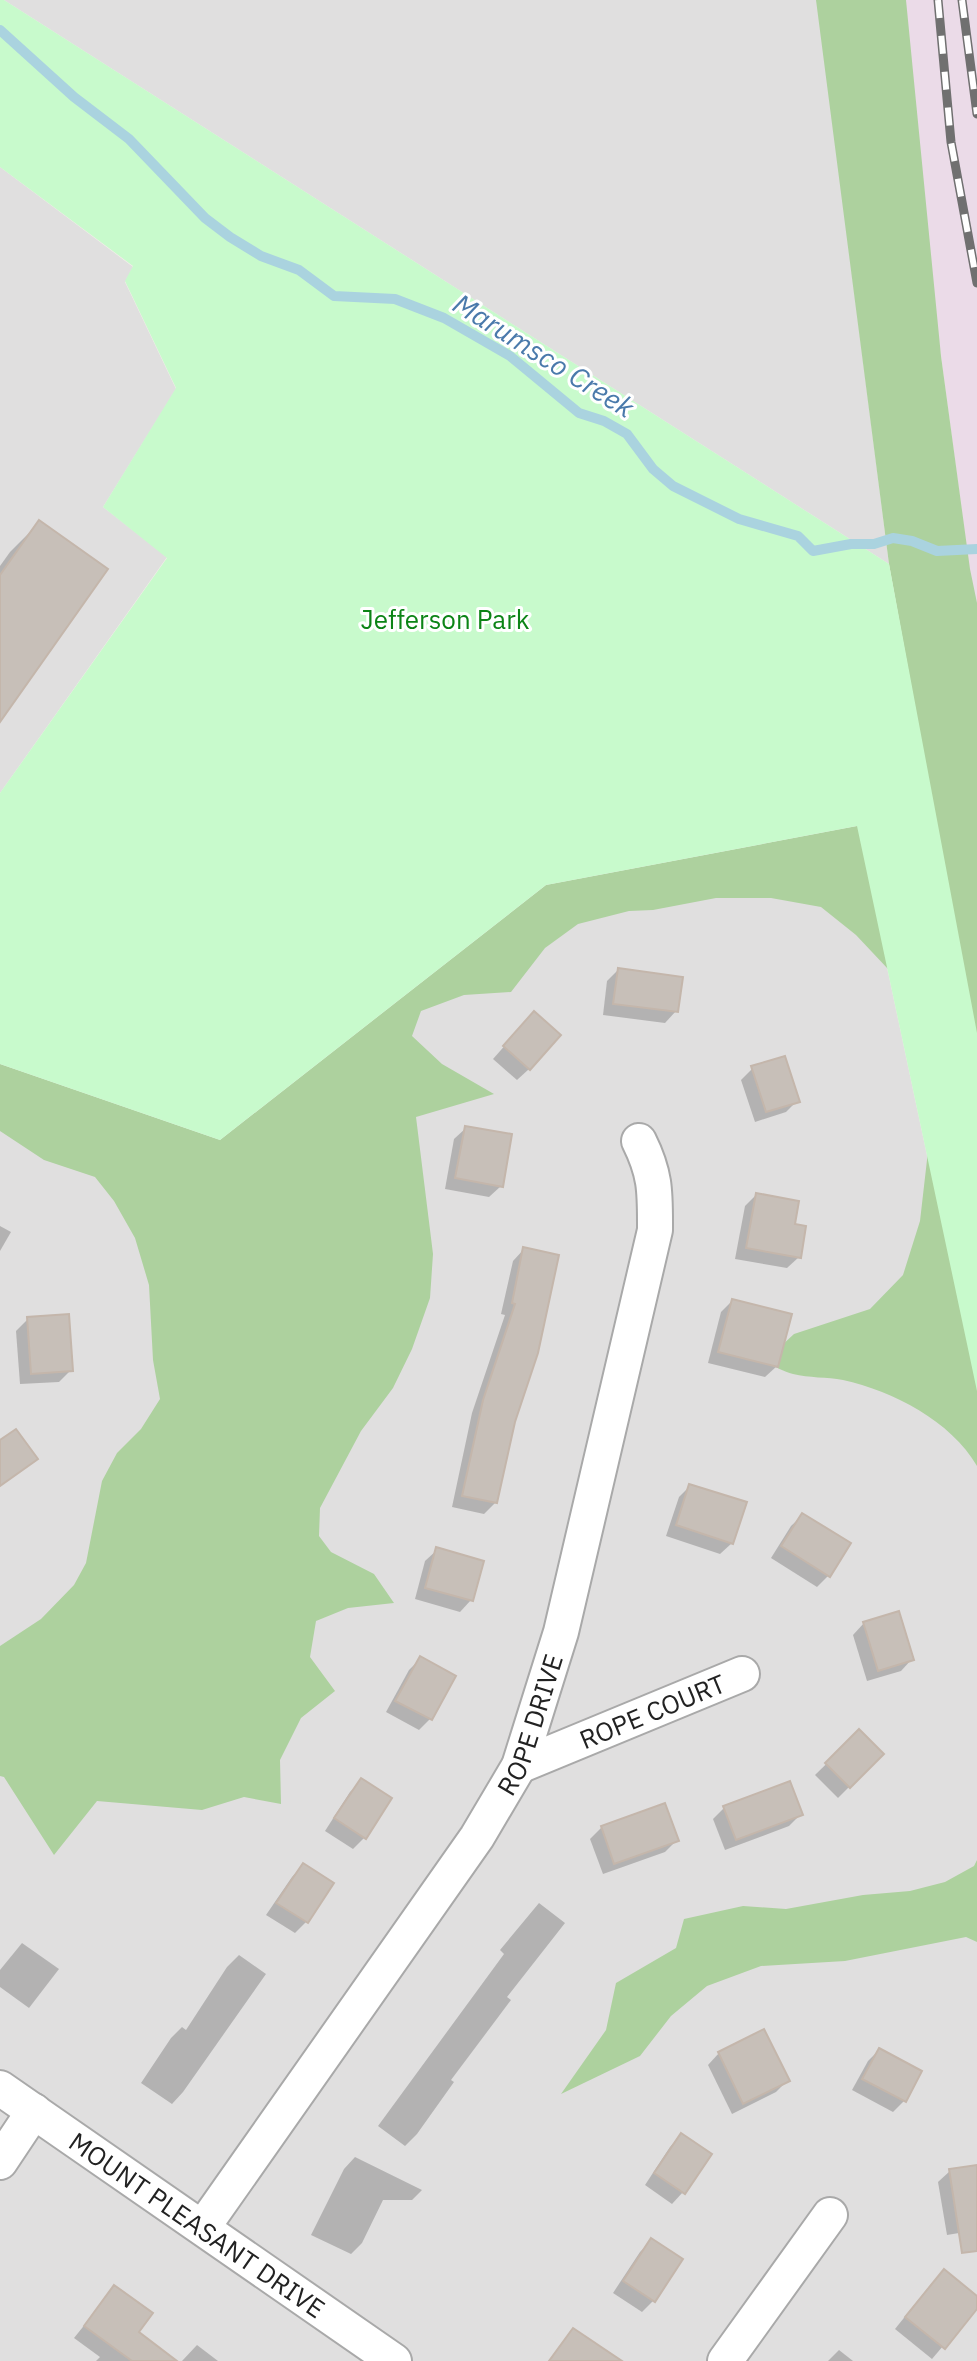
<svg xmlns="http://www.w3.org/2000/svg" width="977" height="2361" viewBox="0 0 977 2361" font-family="'IBM Plex Sans',sans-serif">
  <rect width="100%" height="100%" fill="#f2efe9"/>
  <g fill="#e0dfdf">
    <path d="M4,0H817L889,564Z"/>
    <path d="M0,167L133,267L125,282L176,389L103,507L167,557L0,793Z"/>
    <path d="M857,826L977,1391V2361H0V1064L220,1140L546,885Z"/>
  </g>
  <path fill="#ebdbe8" d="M892,0H977V626L941,356Z"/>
  <g fill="#add19e">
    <path d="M816,0H906L941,356L970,569L977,603V1466C951,1421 893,1391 843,1380C827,1377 809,1378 793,1374C784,1372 774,1366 765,1361L794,1334L870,1309L903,1275L920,1221L938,1064L888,969L856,935L821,907L771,898H716L653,910L629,911L578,924L545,948L511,992L464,995L421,1011L412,1036L442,1064L494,1094L416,1117L433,1254L430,1298L412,1349L393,1388L361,1431L320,1508L319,1536L331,1552L374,1574L394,1603L348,1608L316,1621L310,1657L335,1691L301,1718L280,1760L281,1804L244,1797L202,1810L97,1801L54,1855L4,1777L0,1776V1646L41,1619L74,1585L86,1563L102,1481L117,1453L141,1429L160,1399L153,1360L149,1285L135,1238L114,1201L95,1177L44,1160L0,1131V1064L220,1140L546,885L857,826L935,817L889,564Z"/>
    <path d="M977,1860V1942L966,1937L845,1961L761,1966L707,1986L671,2016L640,2056L561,2094L606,2030L616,1983L676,1948L684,1919L743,1906L786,1909L863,1895L910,1891L945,1882L974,1866Z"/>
  </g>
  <path fill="#c8facc" d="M0,0H4L889,564L977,1033V1391L857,826L546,885L220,1140L0,1064V793L167,558L103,507L176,388L125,281L133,266L0,167Z"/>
  <g fill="#0003">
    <path d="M39,523L0,719V566L10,552Z"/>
    <path d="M618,970L676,1011L665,1023L603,1015L607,981Z"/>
    <path d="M523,1025L529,1069L517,1080L493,1059Z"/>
    <path d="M753,1068L797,1101L786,1112L755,1122L741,1080Z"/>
    <path d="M466,1128L501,1186L489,1197L445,1189L454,1139Z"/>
    <path d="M756,1195L799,1257L787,1268L735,1259L745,1206Z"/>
    <path d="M0,1226L11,1232L0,1251Z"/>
    <path d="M524,1249L513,1421L496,1502L484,1514L452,1507L472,1413L505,1315L501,1314L513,1261Z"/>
    <path d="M732,1301L777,1366L765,1377L708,1363L721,1312Z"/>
    <path d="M28,1319L71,1370L59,1382L20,1384L16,1331Z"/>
    <path d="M690,1486L732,1543L720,1554L666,1536L679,1497Z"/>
    <path d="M803,1515L828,1576L817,1587L771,1558L791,1526Z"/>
    <path d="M437,1550L471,1600L460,1612L415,1599L425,1561Z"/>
    <path d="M864,1623L912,1659L901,1671L867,1681L853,1635Z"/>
    <path d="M420,1659L430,1719L419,1730L386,1712L409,1670Z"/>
    <path d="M859,1732L882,1754L838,1798L815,1775Z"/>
    <path d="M362,1781L364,1838L353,1849L325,1831L350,1792Z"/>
    <path d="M724,1808L801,1814L789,1826L725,1850L713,1819Z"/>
    <path d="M602,1827L676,1841L665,1852L603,1874L590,1839Z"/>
    <path d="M303,1865L306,1922L295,1933L266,1915L292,1877Z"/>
    <path d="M539,1903L565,1923L507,1997L511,2000L451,2080L454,2082L417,2134L405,2146L378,2126L504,1954L500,1950Z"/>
    <path d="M22,1943L59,1969L29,2008L0,1987V1970Z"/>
    <path d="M239,1955L266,1974L183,2092L172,2104L141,2083L171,2038L182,2027L186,2030L227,1967Z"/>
    <path d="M879,2050L904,2101L893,2112L852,2090L868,2061Z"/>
    <path d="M719,2053L787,2081L776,2092L732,2114L708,2065Z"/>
    <path d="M681,2135L683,2192L672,2204L645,2185L670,2147Z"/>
    <path d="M355,2157L422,2190L412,2200H383L362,2243L351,2254L311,2235L344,2169Z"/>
    <path d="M977,2167V2230L947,2235L938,2182L950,2171Z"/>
    <path d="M651,2241L653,2301L642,2312L613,2293L640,2252Z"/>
    <path d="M932,2283L977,2299V2306L932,2359L895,2329Z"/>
    <path d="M115,2287L136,2332L173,2361H96L100,2357L74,2338Z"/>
    <path d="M197,2345L218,2361H182Z"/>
    <path d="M839,2350L853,2361H828Z"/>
  </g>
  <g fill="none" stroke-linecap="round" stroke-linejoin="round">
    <path stroke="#aad3df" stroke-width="10" d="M0,30L74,97L129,139L205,218L230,237L261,256L299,270L334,296L395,299L444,318L510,356L579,413L604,421L627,434L653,469L673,486L739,519L798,536L813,551L851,544H874L893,538L912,541L937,551L977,549"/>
  </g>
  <g fill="#c7bfb8" stroke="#c4b6ab" stroke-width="2">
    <path d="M39,520L108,569L0,722V575Z"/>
    <path d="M618,968L683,977L678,1012L613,1004Z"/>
    <path d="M534,1011L561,1035L530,1070L503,1046Z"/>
    <path d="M785,1056L800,1102L766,1112L751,1066Z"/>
    <path d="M465,1126L512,1134L503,1187L455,1178Z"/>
    <path d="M756,1193L799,1201L795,1224L806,1226L801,1258L746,1248Z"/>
    <path d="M523,1247L559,1255L538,1353L515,1422L497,1503L462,1496L483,1400L515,1304L512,1303Z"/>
    <path d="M732,1299L792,1314L778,1367L718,1352Z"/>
    <path d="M69,1314L73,1371L31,1374L27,1317Z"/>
    <path d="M16,1429L38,1459L0,1486V1440Z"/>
    <path d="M689,1484L747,1502L733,1544L676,1525Z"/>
    <path d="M802,1513L851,1543L830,1577L781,1546Z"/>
    <path d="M436,1547L484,1561L473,1601L425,1588Z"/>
    <path d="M899,1611L914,1660L878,1671L863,1622Z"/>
    <path d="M420,1656L456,1676L432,1720L395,1701Z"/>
    <path d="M859,1729L884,1754L850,1788L825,1763Z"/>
    <path d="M361,1778L392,1798L366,1839L334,1818Z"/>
    <path d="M790,1781L803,1815L736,1840L723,1806Z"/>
    <path d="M665,1803L679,1841L614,1864L601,1826Z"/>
    <path d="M303,1863L334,1883L308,1923L276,1903Z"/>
    <path d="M764,2029L790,2081L743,2104L718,2052Z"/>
    <path d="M879,2048L922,2071L906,2102L862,2079Z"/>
    <path d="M681,2133L712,2154L685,2194L654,2173Z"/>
    <path d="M977,2165V2251L962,2253L949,2169Z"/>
    <path d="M651,2238L683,2259L655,2302L623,2281Z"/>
    <path d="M944,2269L977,2296V2309L945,2349L905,2317Z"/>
    <path d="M114,2285L153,2313L139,2332L177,2361H132L84,2326Z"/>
    <path d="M573,2328L622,2361H549Z"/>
  </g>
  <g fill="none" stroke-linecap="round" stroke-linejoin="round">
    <g stroke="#a9a9a9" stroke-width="38">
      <g id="street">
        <path id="s1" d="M519,1766L742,1674"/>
        <path id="s2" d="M0,2088L394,2361"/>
        <path d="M0,2162L34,2111"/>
        <path id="s3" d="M203,2227L477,1837L519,1766L561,1632L655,1230C655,1193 656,1175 639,1141"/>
        <path d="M725,2361L830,2215"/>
      </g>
    </g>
    <use href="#street" stroke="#fff" stroke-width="34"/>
    <g stroke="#707070" stroke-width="9">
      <g id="rail">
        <path d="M938,0L951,142L977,283"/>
        <path d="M962,0L977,114"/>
      </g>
    </g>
    <use href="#rail" stroke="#fff" stroke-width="6" stroke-dasharray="18" stroke-linecap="butt"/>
  </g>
  <g text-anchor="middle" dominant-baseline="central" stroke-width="6" stroke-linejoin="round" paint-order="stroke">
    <g font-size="26" fill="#0c8416" stroke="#fff">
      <text x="445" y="619">Jefferson Park</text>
    </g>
    <g font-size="26" fill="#222" stroke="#fff">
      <text stroke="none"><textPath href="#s1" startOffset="144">ROPE COURT</textPath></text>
      <text stroke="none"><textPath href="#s3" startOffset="602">ROPE DRIVE</textPath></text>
      <text stroke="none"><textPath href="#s2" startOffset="240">MOUNT PLEASANT DRIVE</textPath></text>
    </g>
    <g font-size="28" font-style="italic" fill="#4a7aab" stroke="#fff">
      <text transform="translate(544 355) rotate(32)">Marumsco Creek</text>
    </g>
  </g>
</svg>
